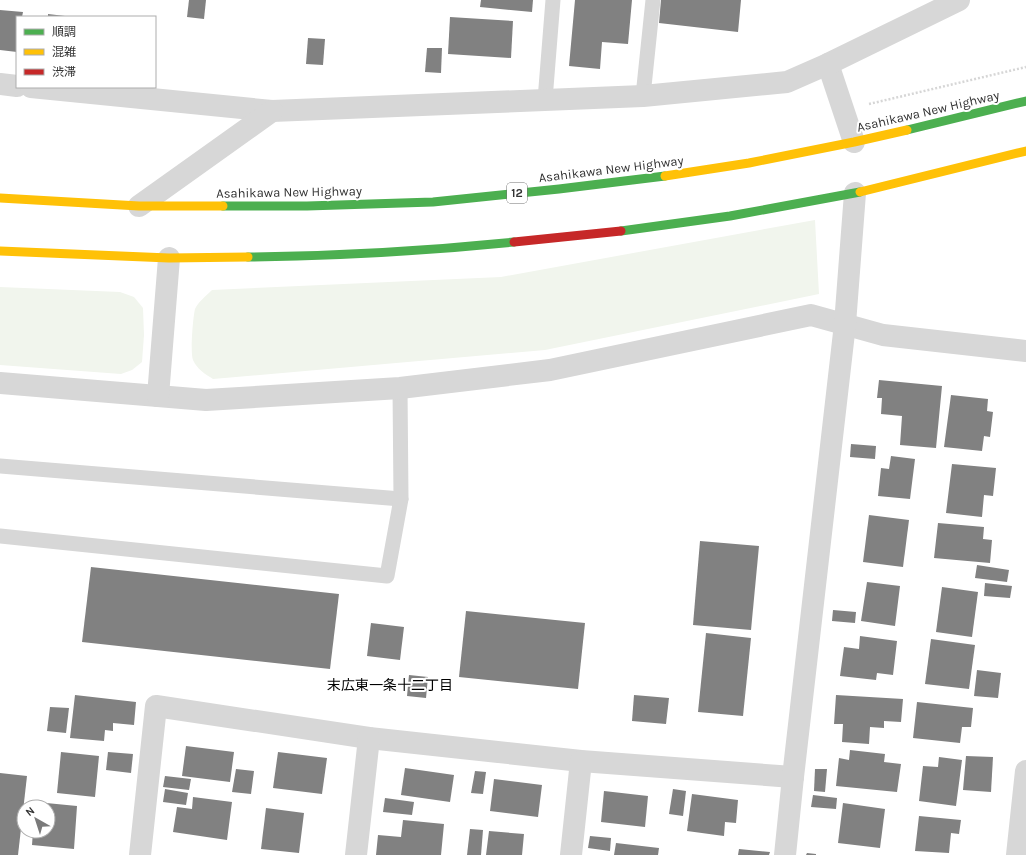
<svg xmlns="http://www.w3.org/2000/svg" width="1026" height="855" viewBox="0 0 1026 855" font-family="Karla,'Noto Sans JP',sans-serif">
  <rect width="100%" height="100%" fill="#fff"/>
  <g fill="#f1f5ed">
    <path d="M815,220L819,294L545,350L213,379C205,374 197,369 193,360C190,353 193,317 195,309C198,302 206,296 212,290L501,277Z"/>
    <path d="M0,287L120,292L134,297L143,308L144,335L142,362L132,370L121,374L0,365Z"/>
  </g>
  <g fill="#818181">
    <path d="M189,0H206L204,19L187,17Z"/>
    <path d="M481,0H533L532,12L480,7Z"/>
    <path d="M575,0H632L628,44L602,42L600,69L569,66Z"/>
    <path d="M661,0H741L738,32L659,23Z"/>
    <path d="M0,10L23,12L22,17H17V52L0,50Z"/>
    <path d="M48,14L65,16V17H48Z"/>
    <path d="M450,17L513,21L511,58L448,54Z"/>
    <path d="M308,38L325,39L323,65L306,64Z"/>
    <path d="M427,48H442L441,73L425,72Z"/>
    <path d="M879,380L942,386L936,448L900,445L902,416L881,414L882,398H877Z"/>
    <path d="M951,395L988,399L987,411L993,412L990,437L984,436L982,451L944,447Z"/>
    <path d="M851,444L876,446L875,459L850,457Z"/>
    <path d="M891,456L915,459L910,499L878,496L881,468L889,469Z"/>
    <path d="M952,464L996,468L993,496L984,495L982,517L946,513Z"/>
    <path d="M869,515L909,520L903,567L863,562Z"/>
    <path d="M938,523L984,527L983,539L992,540L990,563L934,558Z"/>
    <path d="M700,541L759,546L751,630L693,625Z"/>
    <path d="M977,565L1009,570L1007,582L975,578Z"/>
    <path d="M91,567L339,594L330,669L82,642Z"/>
    <path d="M867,582L900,586L895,626L861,621Z"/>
    <path d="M985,583L1012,586L1010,598L984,596Z"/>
    <path d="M942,587L978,592L972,637L936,632Z"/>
    <path d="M833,610L856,612L855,623L832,621Z"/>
    <path d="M466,611L585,623L578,689L459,677Z"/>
    <path d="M371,623L404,627L400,660L367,656Z"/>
    <path d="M706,633L751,638L743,716L698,712Z"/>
    <path d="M860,636L897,641L893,675L877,673L876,680L840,676L844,647L859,649Z"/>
    <path d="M931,639L975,645L969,689L925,684Z"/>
    <path d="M977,670L1001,673L998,698L974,696Z"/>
    <path d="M409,675L428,677L426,698L407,696Z"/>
    <path d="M75,695L136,702L134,725L113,723V731L105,730L104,741L70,738Z"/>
    <path d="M634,695L669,698L666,724L632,721Z"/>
    <path d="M836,695L903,699L901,722L884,721V728L870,727L869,744L842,742L843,724H834Z"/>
    <path d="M917,702L973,708L971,727H962L960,743L913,738Z"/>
    <path d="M50,707L69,708L66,733L47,731Z"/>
    <path d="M186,746L234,752L230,782L182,776Z"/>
    <path d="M850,750L885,754L884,762L901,764L897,792L836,786L839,758L849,760Z"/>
    <path d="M61,752L99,756L95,797L57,793Z"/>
    <path d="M108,752L133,754L131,773L106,770Z"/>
    <path d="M278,752L327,758L322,794L273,788Z"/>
    <path d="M966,756L993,757L991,792L963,790Z"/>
    <path d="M939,757L962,760L956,806L919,801L923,766L938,767Z"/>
    <path d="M405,768L454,775L450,802L401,795Z"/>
    <path d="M236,769L254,771L251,794L232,792Z"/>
    <path d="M815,769H827L825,792L814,791Z"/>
    <path d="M475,771L486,772L483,794L471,793Z"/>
    <path d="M0,773L27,776L18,855H0Z"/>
    <path d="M165,776L191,779L189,790L163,787Z"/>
    <path d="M494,779L542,785L538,817L490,811Z"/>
    <path d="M165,789L188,793L186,805L163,802Z"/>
    <path d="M673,789L686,791L683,816L669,814Z"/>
    <path d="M604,791L648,796L645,827L601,822Z"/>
    <path d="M692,794L738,800L736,823L725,822L724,836L687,831Z"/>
    <path d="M813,795L837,798L836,809L811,807Z"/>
    <path d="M193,797L232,802L227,840L173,832L177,807L192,809Z"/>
    <path d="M385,798L414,802L412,815L383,812Z"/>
    <path d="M36,802L77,806L74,849L32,845L33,831H48V807H35Z"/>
    <path d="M843,803L885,809L880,848L838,843Z"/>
    <path d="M266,808L304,813L299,853L261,849Z"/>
    <path d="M919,816L961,820L959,834L951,833L949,853L915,851Z"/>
    <path d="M403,820L444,824L441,855H376L378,835L401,837Z"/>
    <path d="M470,829L483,830L481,855H467Z"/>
    <path d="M489,831L524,834L522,855H486Z"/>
    <path d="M590,836L611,838L610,851L588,848Z"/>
    <path d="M616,843L659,848L658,855H614Z"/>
    <path d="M739,849L770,852L769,855H738Z"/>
    <path d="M807,853L816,854V855H806Z"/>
  </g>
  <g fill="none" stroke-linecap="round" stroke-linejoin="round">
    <path stroke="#d6d6d6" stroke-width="2.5" stroke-dasharray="2 2" stroke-linecap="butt" d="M869,104L1026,67"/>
    <g stroke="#d7d7d7" stroke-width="15">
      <path d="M643,96L653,0"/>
      <path d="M545,100L553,0"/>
      <path d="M0,466L401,499"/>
      <path d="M0,536L387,576L401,499L400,388"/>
    </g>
    <g stroke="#d7d7d7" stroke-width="22">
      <path d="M828,64L854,142"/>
      <path d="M0,84L17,86"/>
      <path d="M31,87L272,111L643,96L787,82L828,64L959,0"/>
      <path d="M139,206L272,111"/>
      <path d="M0,383L206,400L400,388L550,370L811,315L883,335L1026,351"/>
      <path d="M158,396L169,258"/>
      <path d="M140,855L156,706L369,738L581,761L793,777"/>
      <path d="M356,855L369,738"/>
      <path d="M571,855L581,761"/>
      <path d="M785,855L793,777L845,324L855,193"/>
      <path d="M1017,855L1026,771"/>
    </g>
    <g stroke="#4caf50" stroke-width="9">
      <path d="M907,130L1026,101"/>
      <path d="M223,206H307L433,202L559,189L665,176"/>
      <path d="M621,231L730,216L860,192"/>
      <path d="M248,257C336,256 425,251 514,242"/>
    </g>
    <g stroke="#ffc107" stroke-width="9">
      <path d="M665,176L749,163L854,142L907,130"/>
      <path d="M860,192L1026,151"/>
      <path d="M0,198L139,206H223"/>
      <path d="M0,251L169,258L248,257"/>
    </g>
    <path stroke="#c62828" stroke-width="9" d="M514,242L621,231"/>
  </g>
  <g text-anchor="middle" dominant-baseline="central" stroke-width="4" stroke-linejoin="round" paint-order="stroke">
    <rect fill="#fff" stroke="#707070" stroke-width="1" x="507" y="183" width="20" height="20" rx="3"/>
    <g font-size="12" font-weight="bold" fill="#333">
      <text x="517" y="193">12</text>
    </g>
    <g font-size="13" fill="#333" stroke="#fff">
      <text transform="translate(928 111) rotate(-13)">Asahikawa New Highway</text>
      <text transform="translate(611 169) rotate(-7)">Asahikawa New Highway</text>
      <text transform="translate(289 192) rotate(-1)">Asahikawa New Highway</text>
    </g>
    <g font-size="14" fill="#000" stroke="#fff">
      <text x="390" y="685">末広東一条十二丁目</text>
    </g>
  </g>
  <rect x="16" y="16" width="140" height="72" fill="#ffffff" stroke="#adadad"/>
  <rect x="24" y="29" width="20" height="6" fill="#4caf50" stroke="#adadad"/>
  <text x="52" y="36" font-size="12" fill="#333333">順調</text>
  <rect x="24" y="49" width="20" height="6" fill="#ffc107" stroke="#adadad"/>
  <text x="52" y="56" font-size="12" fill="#333333">混雑</text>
  <rect x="24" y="69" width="20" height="6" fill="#c62828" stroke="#adadad"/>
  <text x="52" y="76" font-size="12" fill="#333333">渋滞</text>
  <g transform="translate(36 819) rotate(321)"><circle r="19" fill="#ffffff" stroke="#adadad"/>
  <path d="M0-3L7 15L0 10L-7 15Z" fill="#7a7a7a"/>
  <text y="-6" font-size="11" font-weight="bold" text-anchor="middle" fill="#333333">N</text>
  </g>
</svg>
